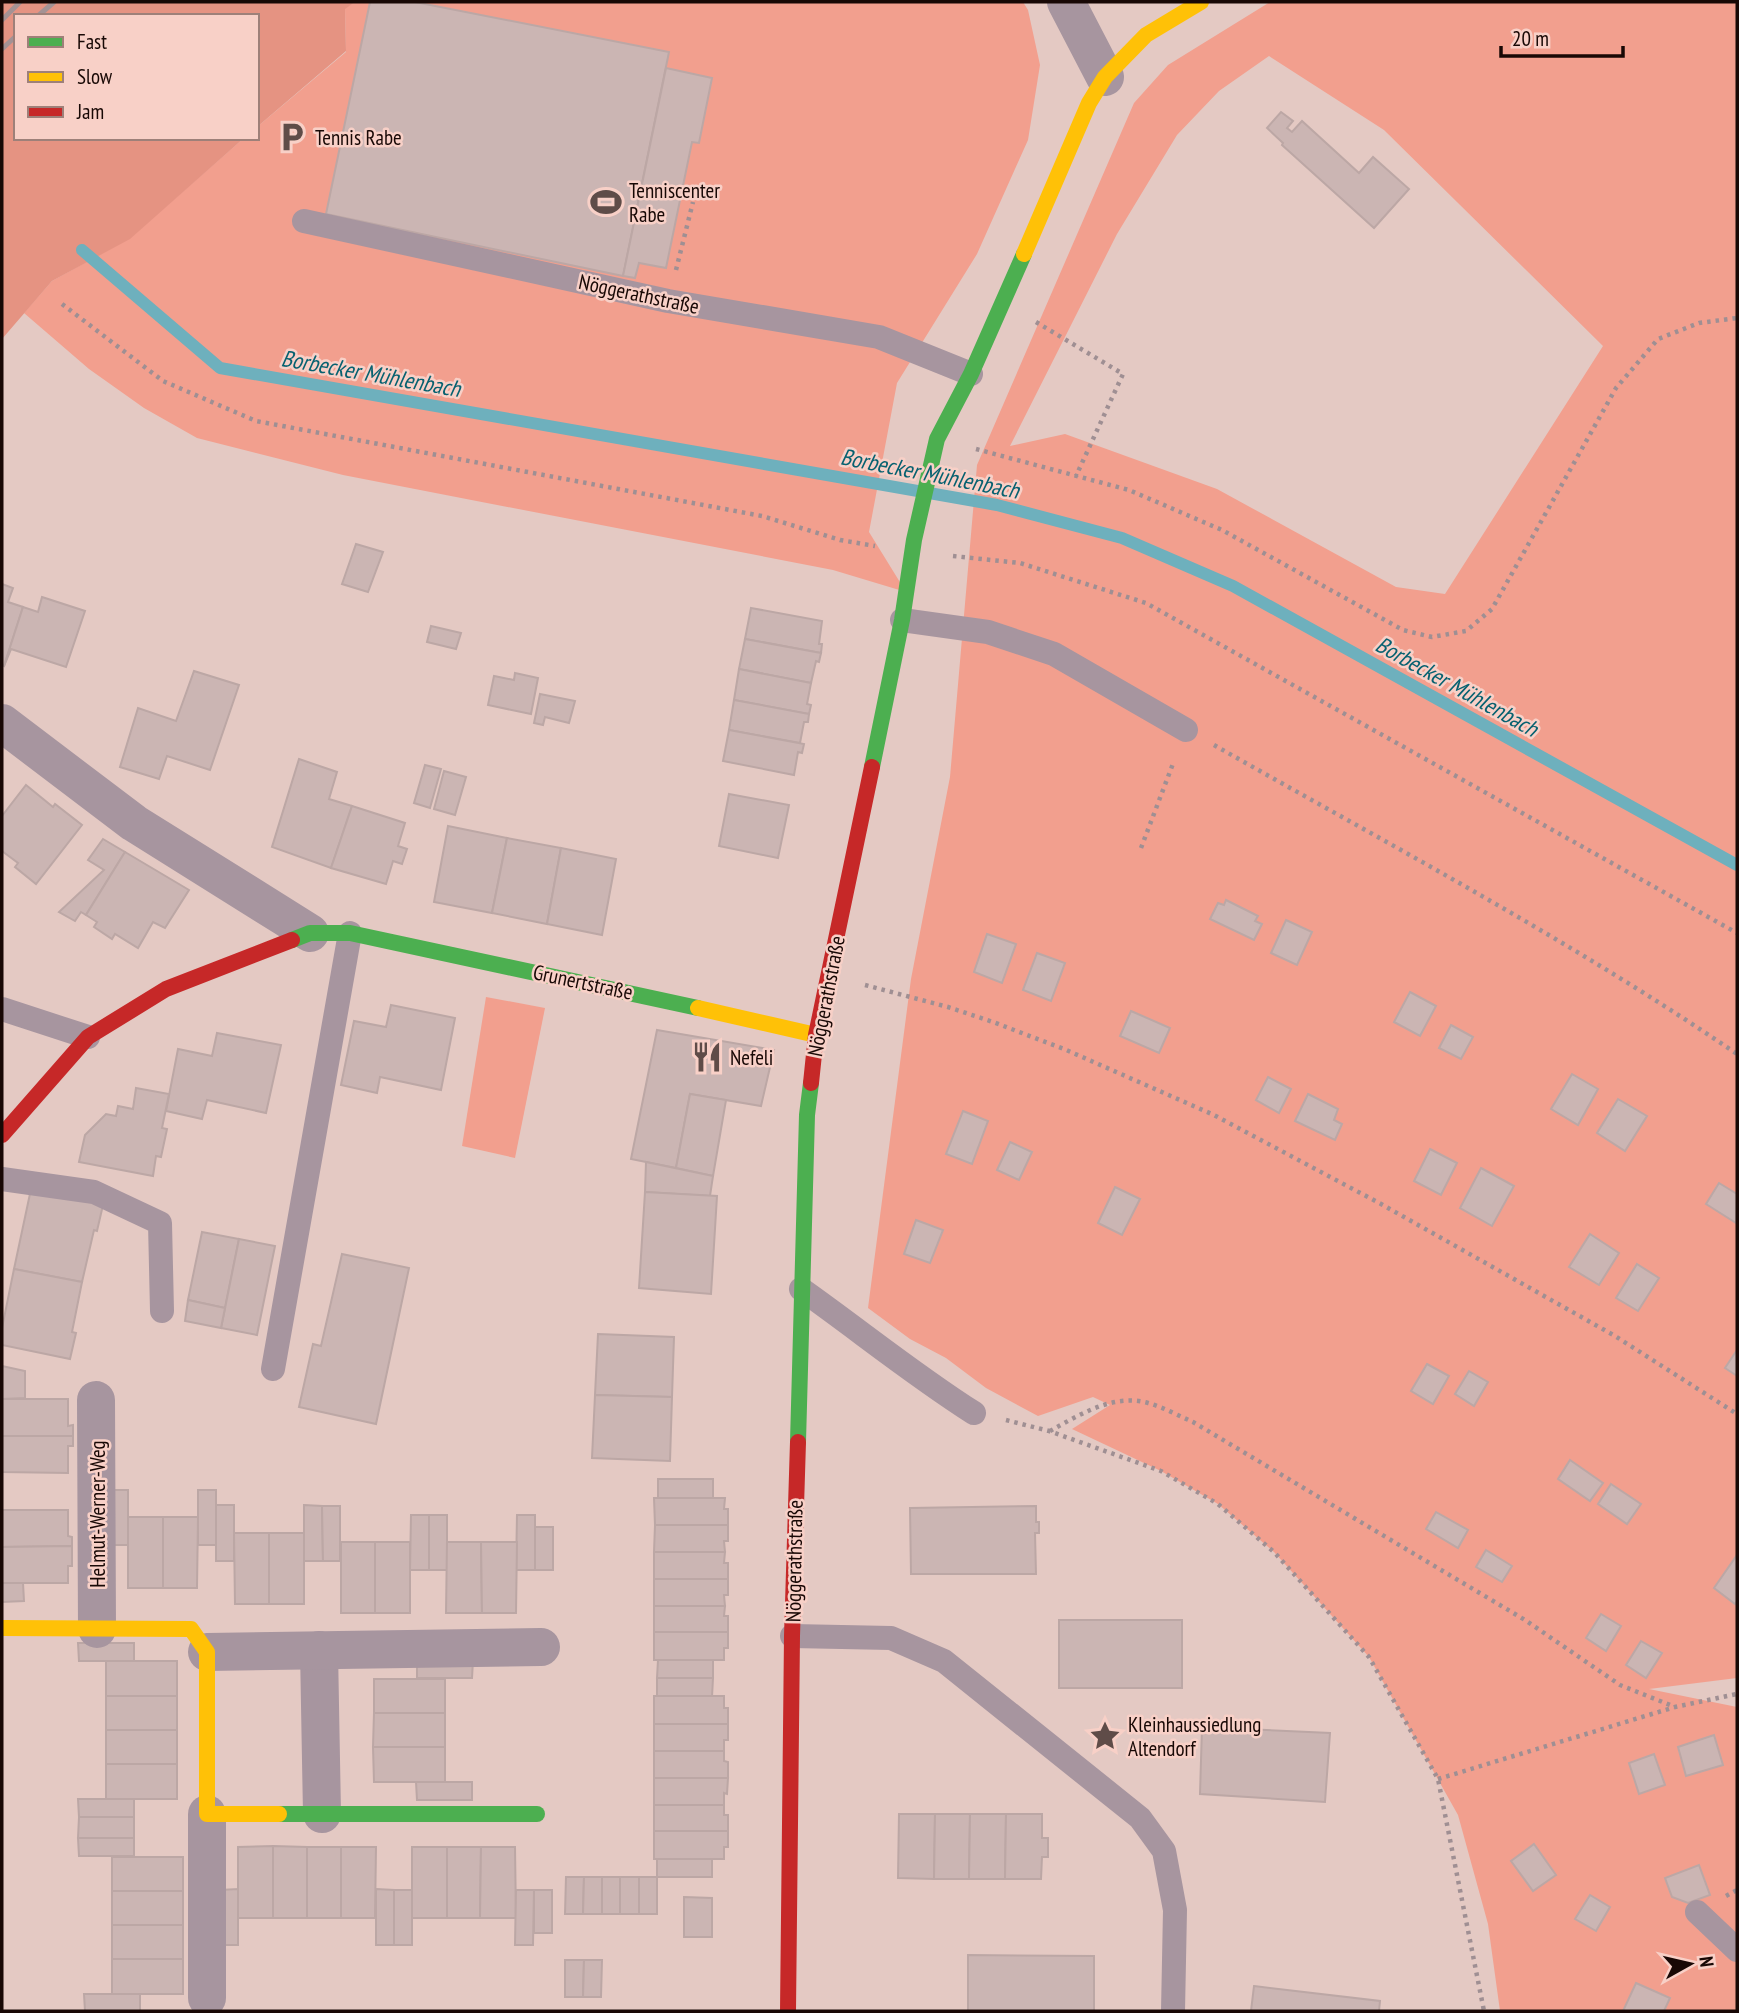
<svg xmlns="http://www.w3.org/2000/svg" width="1739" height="2013" viewBox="0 0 1739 2013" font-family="'PT Sans Narrow',sans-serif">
  <rect width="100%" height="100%" fill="#e4c9c3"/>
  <g fill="#f29f8e" fill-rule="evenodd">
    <path d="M355,2H1023L1028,10L1040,65L1028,140L977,254L897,383L869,532L906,592L833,570L343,475L197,438L144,408L89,369L24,313L52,281L130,238L244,138H257V127L346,52L345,8Z"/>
    <path d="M1270,2H1737V1678L1649,1689L1737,1707V2011H1500L1488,1924L1458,1815L1369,1657L1274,1552L1218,1504L1161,1471L1072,1429L1110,1405L1093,1397L1038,1416L986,1388L946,1358L910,1339L868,1308L911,979L950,777L977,465L1134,103L1168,65ZM1269,56L1384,130L1603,346L1445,594L1396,587L1217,489L1065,434L1010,446L1117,234L1177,135L1219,91Z"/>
    <path d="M486,997L545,1008L515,1158L462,1146Z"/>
  </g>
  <path fill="#e59382" d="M2,2H355L345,9L346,51L257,127V16H16V138H244L130,239L52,281L2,339Z"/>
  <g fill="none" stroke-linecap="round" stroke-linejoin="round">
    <path stroke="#6eb0bd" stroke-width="12" d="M82,250L220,368L997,505L1122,538L1233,586L1737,865"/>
  </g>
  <g fill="#cbb5b3" stroke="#bca7a5" stroke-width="2">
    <path d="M370,2H415L669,52L623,276L326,214Z"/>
    <path d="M666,68L712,78L699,143L692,142L666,268L639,263L635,278L623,276Z"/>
    <path d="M1281,112L1293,121L1287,128L1292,132L1302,121L1359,173L1373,157L1409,189L1374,228L1282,145L1283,143L1267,128Z"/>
    <path d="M356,544L383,552L368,592L342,584Z"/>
    <path d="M2,584L13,588L8,602L23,607L4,666L2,665Z"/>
    <path d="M42,597L85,611L66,667L11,649L4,666L23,607L38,612Z"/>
    <path d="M751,608L822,621L819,644H822L821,653L745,639Z"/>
    <path d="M431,626L461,633L456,649L427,642Z"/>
    <path d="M745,639L821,653L819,662L816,661L811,683L739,669Z"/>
    <path d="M739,669L811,683L807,704L811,705L809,714L734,700Z"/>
    <path d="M194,671L239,685L210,770L167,756L159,779L120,767L138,708L176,721Z"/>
    <path d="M515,673L538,678L531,714L488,705L494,676L514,680Z"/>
    <path d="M540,694L575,701L569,723L545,717L543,725L534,723Z"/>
    <path d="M734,700L809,714L808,722H804L800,743L729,730Z"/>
    <path d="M729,730L804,744L802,753L798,752L794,775L723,761Z"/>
    <path d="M299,759L337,772L329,799L352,806L331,868L272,847Z"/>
    <path d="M425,765L441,769L430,808L414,803Z"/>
    <path d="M444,771L466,777L455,815L434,809Z"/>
    <path d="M26,785L53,807L55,804L82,825L36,884L15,867L18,863L2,851V816Z"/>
    <path d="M729,794L789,805L778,858L719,846Z"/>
    <path d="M352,806L405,823L398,846L407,849L402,864L393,861L386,884L331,868Z"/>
    <path d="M448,826L507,838L492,913L434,902Z"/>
    <path d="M507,838L561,848L547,924L492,913Z"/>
    <path d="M103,839L125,852L86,915L81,912L75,921L59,912L104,870L88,860Z"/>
    <path d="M561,848L616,859L602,935L547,924Z"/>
    <path d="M125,852L189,890L165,928L153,922L138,948L115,934L112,939L94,927L97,922L86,915Z"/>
    <path d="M1226,900L1258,916L1255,921L1262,924L1254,940L1210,919L1218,903L1224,905Z"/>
    <path d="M1286,920L1312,932L1297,965L1271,953Z"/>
    <path d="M987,934L1016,944L1002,983L974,972Z"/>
    <path d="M1037,953L1065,963L1051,1001L1023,990Z"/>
    <path d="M1410,992L1436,1006L1420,1036L1394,1022Z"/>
    <path d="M391,1005L455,1018L441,1090L380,1077L377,1093L341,1085L354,1021L386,1027Z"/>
    <path d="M1131,1011L1170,1028L1159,1053L1120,1036Z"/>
    <path d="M1451,1025L1473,1037L1461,1059L1439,1048Z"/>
    <path d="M657,1030L774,1050L761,1106L690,1094L676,1168L631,1159Z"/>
    <path d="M217,1033L281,1045L266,1113L207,1100L202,1119L166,1111L178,1049L212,1056Z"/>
    <path d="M1572,1074L1598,1089L1578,1125L1551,1109Z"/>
    <path d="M1268,1077L1291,1089L1279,1113L1256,1100Z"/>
    <path d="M136,1088L169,1094L162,1128L167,1129L161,1157L156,1156L153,1176L79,1162L85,1135L106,1114L116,1116L118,1106L133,1109Z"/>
    <path d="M690,1094L726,1100L713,1176L676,1168Z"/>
    <path d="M1308,1094L1338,1109L1334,1120L1342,1124L1335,1140L1295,1121Z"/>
    <path d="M1618,1099L1647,1116L1625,1151L1597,1133Z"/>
    <path d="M963,1111L988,1121L972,1164L946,1154Z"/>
    <path d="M1010,1142L1032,1152L1019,1180L997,1170Z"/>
    <path d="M1430,1149L1457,1163L1441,1195L1414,1181Z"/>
    <path d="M646,1162L713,1176L710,1196L645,1192Z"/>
    <path d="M1481,1168L1514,1186L1492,1226L1460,1208Z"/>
    <path d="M1719,1183L1737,1194L1736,1223L1706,1204Z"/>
    <path d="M1115,1187L1140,1199L1122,1235L1098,1223Z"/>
    <path d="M31,1189L103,1205L97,1231L94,1230L82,1282L14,1269Z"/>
    <path d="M645,1192L717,1196L711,1294L639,1288Z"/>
    <path d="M916,1220L943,1230L930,1263L904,1254Z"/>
    <path d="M202,1232L239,1239L225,1308L188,1300Z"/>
    <path d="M1590,1234L1619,1253L1599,1285L1569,1267Z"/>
    <path d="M239,1239L275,1246L257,1335L221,1328Z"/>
    <path d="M342,1254L409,1268L376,1424L299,1407L313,1344L321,1346Z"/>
    <path d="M1637,1264L1659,1278L1638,1311L1616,1298Z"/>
    <path d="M14,1269L82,1282L72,1332L76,1333L70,1359L2,1345V1328Z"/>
    <path d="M188,1300L225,1308L221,1328L185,1321Z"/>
    <path d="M598,1334L674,1337L672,1397L595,1395Z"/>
    <path d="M1737,1350V1376L1725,1368Z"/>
    <path d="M1427,1364L1449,1376L1433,1404L1411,1391Z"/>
    <path d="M2,1366L25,1371V1398L2,1399Z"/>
    <path d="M1469,1371L1488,1382L1474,1406L1455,1394Z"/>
    <path d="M595,1395L672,1397L670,1461L592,1458Z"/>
    <path d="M2,1399H68V1426L73,1425V1436H2Z"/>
    <path d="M2,1436H73V1446H68V1473L2,1472Z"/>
    <path d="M1570,1460L1603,1483L1590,1501L1558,1479Z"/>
    <rect x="658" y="1479" width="55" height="19"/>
    <path d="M1611,1484L1641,1504L1627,1524L1598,1504Z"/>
    <rect x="110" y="1490" width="18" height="55"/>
    <rect x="198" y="1490" width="18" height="55"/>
    <path d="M654,1498H725L724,1509H728V1525H655Z"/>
    <rect x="216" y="1505" width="18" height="56"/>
    <path d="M304,1505L322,1506L323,1561H304Z"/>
    <path d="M322,1506H340V1561H323Z"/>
    <path d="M1036,1506V1522H1039V1533H1035L1036,1574H911L910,1508Z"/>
    <path d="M2,1510H68V1536L72,1537V1546L2,1547Z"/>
    <path d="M1436,1512L1468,1530L1458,1548L1426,1529Z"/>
    <path d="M411,1515H429V1570H410Z"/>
    <rect x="429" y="1515" width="18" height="55"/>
    <path d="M517,1515H535V1570H516Z"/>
    <rect x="128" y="1517" width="35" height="71"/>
    <path d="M163,1517H198L197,1588H163Z"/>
    <path d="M655,1525H728V1541H724L725,1552H654Z"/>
    <rect x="535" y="1527" width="18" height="43"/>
    <path d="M234,1533H269V1604H235Z"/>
    <rect x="269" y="1533" width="35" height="71"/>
    <rect x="341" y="1542" width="34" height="71"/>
    <rect x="375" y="1542" width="35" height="71"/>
    <path d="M447,1542H481L482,1613H446Z"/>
    <path d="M481,1542H517L516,1613H482Z"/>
    <path d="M72,1546V1566H68V1583H2V1547Z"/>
    <path d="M1486,1550L1512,1566L1502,1582L1476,1567Z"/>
    <path d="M654,1552H725L724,1563H728V1579H654Z"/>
    <path d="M1737,1555V1601L1735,1604L1714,1588Z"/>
    <path d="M654,1579H728V1595H724L725,1606H654Z"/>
    <path d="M2,1583H23L24,1601L2,1602Z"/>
    <path d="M654,1606H725L724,1616H728V1632H654Z"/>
    <path d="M1601,1614L1621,1626L1606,1651L1586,1638Z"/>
    <rect x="1059" y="1620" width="123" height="68"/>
    <path d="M654,1632H728V1648H724V1660H654Z"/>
    <path d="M1641,1641L1662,1653L1646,1678L1626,1665Z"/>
    <path d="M78,1643H134V1661H79Z"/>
    <path d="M417,1660H473L472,1678H417Z"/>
    <path d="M658,1660H713V1678H657Z"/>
    <rect x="106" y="1661" width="71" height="35"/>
    <path d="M657,1678H713L712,1697H657Z"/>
    <rect x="374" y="1679" width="71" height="34"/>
    <rect x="106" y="1696" width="71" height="34"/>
    <path d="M654,1696H724V1708H728V1724H654Z"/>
    <path d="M374,1713H445V1747H373Z"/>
    <path d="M654,1724H728V1740H724V1751H654Z"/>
    <path d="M1202,1727L1330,1733L1325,1802L1200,1794Z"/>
    <rect x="106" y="1730" width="71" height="34"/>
    <path d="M1714,1735L1723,1765L1686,1776L1678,1747Z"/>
    <path d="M373,1747H445V1782H374Z"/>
    <path d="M654,1751H724V1761L728,1762V1778H654Z"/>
    <path d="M1654,1754L1665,1785L1639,1794L1629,1763Z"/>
    <rect x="106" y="1764" width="71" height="35"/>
    <path d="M654,1778H728L727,1794L724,1793V1805H654Z"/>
    <path d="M416,1782H472V1800H417Z"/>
    <path d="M78,1799H134V1817H79Z"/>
    <path d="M654,1805H724V1815H728V1831H654Z"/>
    <path d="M899,1814H935L934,1879L898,1878Z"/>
    <path d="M935,1814H970L969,1879H934Z"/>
    <path d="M970,1814H1006L1005,1879H969Z"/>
    <path d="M1006,1814H1042V1838H1048V1857H1042L1041,1879H1005Z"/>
    <path d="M79,1817H134V1838H78Z"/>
    <path d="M654,1831H728V1847H724V1859H654Z"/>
    <path d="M78,1838H134V1856H79Z"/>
    <path d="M1534,1844L1556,1875L1533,1891L1511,1861Z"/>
    <path d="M273,1846L307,1847V1918H273Z"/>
    <path d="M273,1846V1918H238V1847Z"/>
    <rect x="307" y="1847" width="34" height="71"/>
    <path d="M341,1847H376L375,1918H341Z"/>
    <rect x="412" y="1847" width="35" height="71"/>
    <path d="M447,1847H481L480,1918H447Z"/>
    <path d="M481,1847H515L516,1918H480Z"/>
    <rect x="112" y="1857" width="71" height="34"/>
    <rect x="657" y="1859" width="55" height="18"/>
    <path d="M1699,1865L1710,1895L1688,1903L1672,1897L1665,1878Z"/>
    <path d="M566,1877H584L583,1914H565Z"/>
    <path d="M584,1877H602V1914H583Z"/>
    <rect x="602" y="1877" width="18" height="37"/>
    <rect x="620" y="1877" width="19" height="37"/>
    <rect x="639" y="1877" width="18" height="37"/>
    <path d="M238,1889V1945H220V1890Z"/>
    <path d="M376,1889L394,1890V1945H376Z"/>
    <rect x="394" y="1890" width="18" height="55"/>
    <path d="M516,1890H534L533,1945H515Z"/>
    <rect x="534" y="1890" width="18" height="43"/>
    <rect x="112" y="1891" width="71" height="34"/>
    <path d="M1590,1895L1610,1907L1596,1931L1575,1919Z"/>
    <path d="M684,1897L712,1898V1937H684Z"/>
    <rect x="112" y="1925" width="71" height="34"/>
    <path d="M968,1955L1094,1956V2011H968Z"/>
    <rect x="112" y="1959" width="71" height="35"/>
    <path d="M565,1960H584L583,1997H565Z"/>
    <path d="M584,1960H602L601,1997H583Z"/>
    <path d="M1636,1983L1670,1998L1664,2011H1623Z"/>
    <path d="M1254,1986L1380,2001L1379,2011H1251Z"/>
    <path d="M84,1994H140V2011H85Z"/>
  </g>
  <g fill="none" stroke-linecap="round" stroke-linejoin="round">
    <g stroke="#9f8f93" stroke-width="4.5" stroke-dasharray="3.5 5" stroke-linecap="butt">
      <path d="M676,270L693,202"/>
      <path d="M62,304L163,381L256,421L762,516L840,540L875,546"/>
      <path d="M1036,322L1123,374L1076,476"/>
      <path d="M976,449L1129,490L1222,530L1403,630L1432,637L1466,631L1492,609L1616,388L1658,339L1699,323L1737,318"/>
      <path d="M953,556L1020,563L1146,603L1737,933"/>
      <path d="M1214,745C1390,845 1570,940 1737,1054"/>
      <path d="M1141,848L1174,761"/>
      <path d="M865,985L948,1007L993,1022L1064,1049L1214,1115L1381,1204L1615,1336L1737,1414"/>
      <path d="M1006,1420L1049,1431L1161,1471L1218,1504L1274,1552L1369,1657L1438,1779L1484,2011"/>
      <path d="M1050,1431C1079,1415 1114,1393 1148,1403C1163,1407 1179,1416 1193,1422L1525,1620L1620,1685L1675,1707"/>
      <path d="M1438,1779L1675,1707L1737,1694"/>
      <path d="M1726,1896L1737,1890"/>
    </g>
    <g stroke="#a7959f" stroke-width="24">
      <path d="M304,221L668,301L879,337L971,374"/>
      <path d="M902,620L988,632L1054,654L1186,730"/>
      <path d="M2,1009L88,1037"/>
      <path d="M2,1179L94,1192L160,1223L162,1311"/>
      <path d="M801,1289C859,1330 914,1375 974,1413"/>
      <path d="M273,1369L350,933"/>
      <path d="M792,1636L891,1638L944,1661L1140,1818L1164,1851L1175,1910L1173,2011"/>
      <path d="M1697,1912L1737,1950"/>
    </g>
    <g stroke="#a7959f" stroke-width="38">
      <path d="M1066,2L1105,77"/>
      <path d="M2,723L134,823L310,933"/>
      <path d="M96,1400L97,1629"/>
      <path d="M319,1650L322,1814"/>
      <path d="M207,1652L541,1647"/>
      <path d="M207,1998V1814"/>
    </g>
    <g stroke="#4caf50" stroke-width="16">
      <path d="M872,767L902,620L914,540L937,439L971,374L1024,254"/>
      <path d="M292,940L310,933H350L698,1008"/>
      <path d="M798,1442L807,1115L811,1083"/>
      <path d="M279,1814H537"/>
    </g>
    <g stroke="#ffc107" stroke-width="16">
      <path d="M1024,254L1089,103L1105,77L1146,35L1201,2"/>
      <path d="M698,1008L816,1035"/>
      <path d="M2,1628L191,1629L207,1652V1814H279"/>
    </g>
    <g stroke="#c62828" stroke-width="16">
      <path d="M811,1083L816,1035L872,767"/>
      <path d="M2,1135L88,1037L166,989L292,940"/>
      <path d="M788,2011L792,1636L798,1442"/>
    </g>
    <g stroke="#a49294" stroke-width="5">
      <path d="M38,16L54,2"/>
      <path d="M2,20L20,2"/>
      <path d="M2,49L16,36"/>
    </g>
  </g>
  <defs>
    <g id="parking-bare" transform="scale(2.415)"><path d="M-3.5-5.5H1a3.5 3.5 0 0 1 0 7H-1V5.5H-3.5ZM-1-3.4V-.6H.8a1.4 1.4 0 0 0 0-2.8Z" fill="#5f4c48" stroke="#f8d0c7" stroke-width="2.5" paint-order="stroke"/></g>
    <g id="stadium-bare" transform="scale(2.415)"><path d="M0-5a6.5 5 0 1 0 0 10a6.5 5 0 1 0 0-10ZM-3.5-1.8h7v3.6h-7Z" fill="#5f4c48" stroke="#f8d0c7" stroke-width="2.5" paint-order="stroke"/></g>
    <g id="restaurant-bare" transform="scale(2.415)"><path d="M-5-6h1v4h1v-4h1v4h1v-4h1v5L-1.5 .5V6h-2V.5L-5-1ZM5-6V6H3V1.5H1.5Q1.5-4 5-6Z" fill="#5f4c48" stroke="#f8d0c7" stroke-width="2.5" paint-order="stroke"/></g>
    <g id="sight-bare" transform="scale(2.415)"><path d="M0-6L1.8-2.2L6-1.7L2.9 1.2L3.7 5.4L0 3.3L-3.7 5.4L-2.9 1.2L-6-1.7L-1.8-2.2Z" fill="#5f4c48" stroke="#f8d0c7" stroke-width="2.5" paint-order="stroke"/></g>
  </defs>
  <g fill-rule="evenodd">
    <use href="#parking-bare" x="292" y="137"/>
    <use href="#stadium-bare" x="606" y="202"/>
    <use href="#restaurant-bare" x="707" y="1057"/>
    <use href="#sight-bare" x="1105" y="1736"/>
  </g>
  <g text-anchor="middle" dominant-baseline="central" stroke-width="5" stroke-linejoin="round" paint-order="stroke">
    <g font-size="21" fill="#180805" stroke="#f8d0c7" text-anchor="start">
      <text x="315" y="137">Tennis Rabe</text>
      <text x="629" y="190">Tenniscenter<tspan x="629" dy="24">Rabe</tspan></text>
      <text x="730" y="1057">Nefeli</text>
      <text x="1128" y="1724">Kleinhaussiedlung<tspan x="1128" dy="24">Altendorf</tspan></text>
    </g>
    <g font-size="21" fill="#180805" stroke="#f8d0c7">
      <text transform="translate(639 294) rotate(12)">Nöggerathstraße</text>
      <text transform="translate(583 982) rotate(12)">Grunertstraße</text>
      <text transform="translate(826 996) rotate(-79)">Nöggerathstraße</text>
      <text transform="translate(97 1514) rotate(-90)">Helmut-Werner-Weg</text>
      <text transform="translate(794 1561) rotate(-89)">Nöggerathstraße</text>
    </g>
    <g font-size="23" font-style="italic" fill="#076170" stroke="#f8d0c7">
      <text transform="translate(371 373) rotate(10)">Borbecker Mühlenbach</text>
      <text transform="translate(930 473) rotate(11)">Borbecker Mühlenbach</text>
      <text transform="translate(1457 686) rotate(29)">Borbecker Mühlenbach</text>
    </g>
  </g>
  <rect width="1739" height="2013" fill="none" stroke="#180805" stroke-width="7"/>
  <rect x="14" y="14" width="245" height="126" fill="#f8d0c7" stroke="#9e8079" stroke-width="2"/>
  <rect x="28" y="37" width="35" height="10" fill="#4caf50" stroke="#9e8079" stroke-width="2"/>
  <text x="77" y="49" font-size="21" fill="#180805">Fast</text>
  <rect x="28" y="72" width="35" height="10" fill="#ffc107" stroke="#9e8079" stroke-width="2"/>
  <text x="77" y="84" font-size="21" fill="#180805">Slow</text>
  <rect x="28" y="107" width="35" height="10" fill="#c62828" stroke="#9e8079" stroke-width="2"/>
  <text x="77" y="119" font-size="21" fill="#180805">Jam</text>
  <g transform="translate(1690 1964) rotate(82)" stroke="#f8d0c7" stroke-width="5" paint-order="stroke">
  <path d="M0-5L12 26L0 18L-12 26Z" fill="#180805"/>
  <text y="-10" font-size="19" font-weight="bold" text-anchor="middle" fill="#180805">N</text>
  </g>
  <path d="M1501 46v10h122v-10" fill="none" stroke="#180805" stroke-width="3.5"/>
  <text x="1512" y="46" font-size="21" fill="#180805" stroke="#f8d0c7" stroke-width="5" paint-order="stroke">20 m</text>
</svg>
